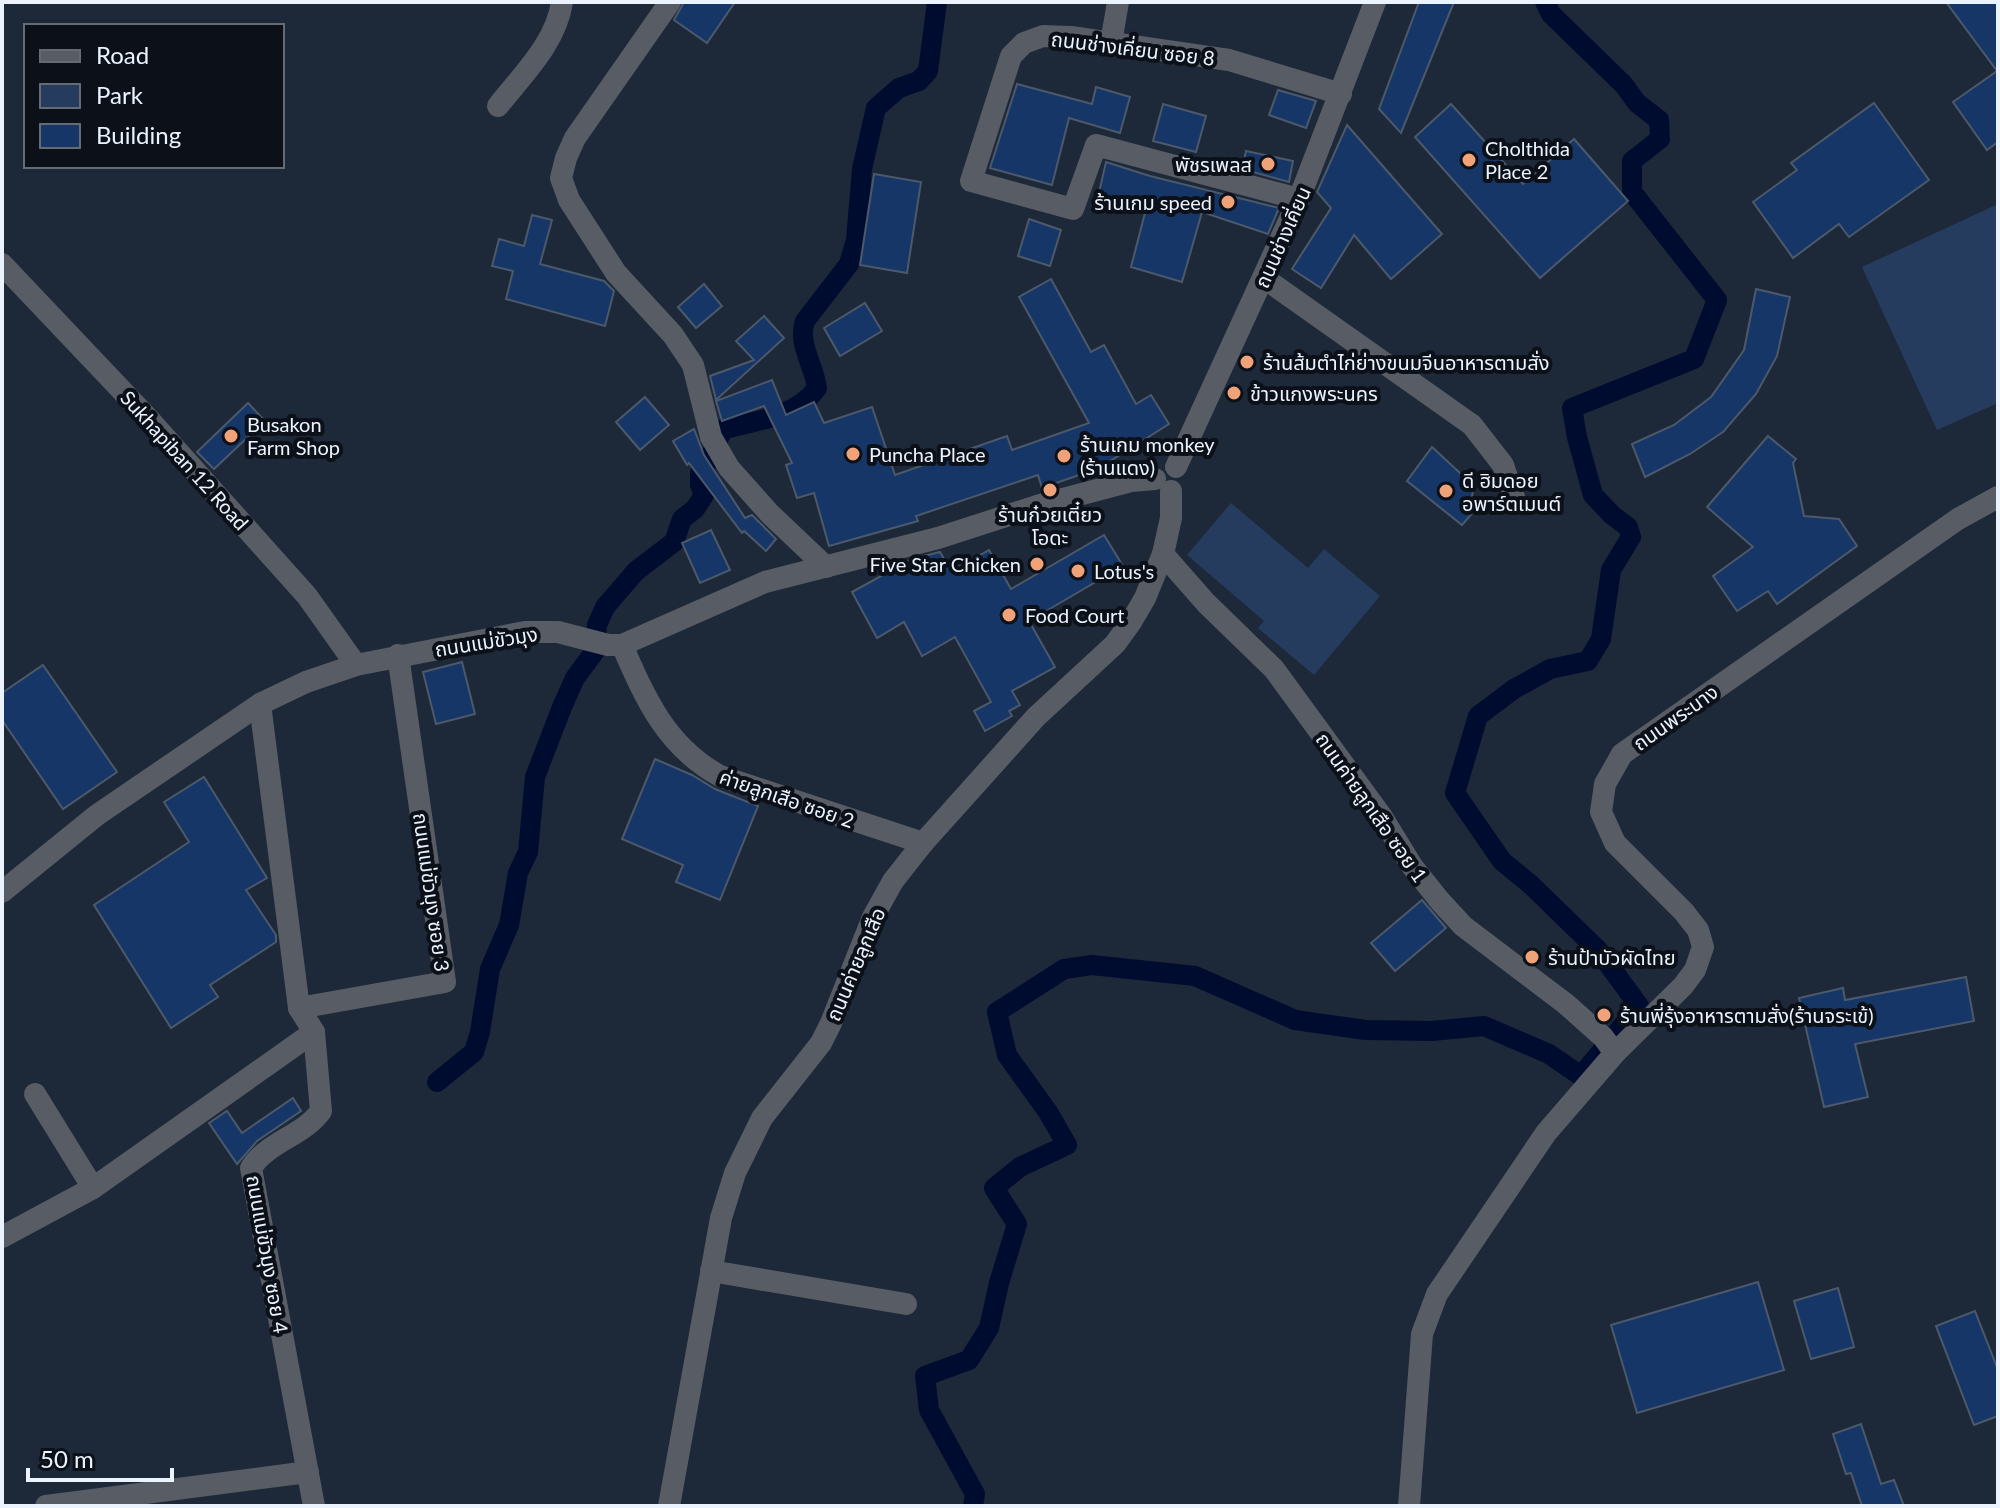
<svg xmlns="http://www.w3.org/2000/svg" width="2000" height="1508" viewBox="0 0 2000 1508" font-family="Lato,'Noto Sans Thai',sans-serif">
  <rect width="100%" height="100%" fill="#1d2838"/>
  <g fill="#253c5f">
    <path d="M1998,204V403L1937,430L1862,267Z"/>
    <path d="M1231,503L1308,568L1324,549L1380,596L1314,675L1258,628L1264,621L1187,555Z"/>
  </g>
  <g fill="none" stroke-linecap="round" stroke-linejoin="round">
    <g stroke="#000c2f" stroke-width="20">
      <path d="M596,636L597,625L605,607L636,571L674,542L682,519L695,509L704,495L700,485V473C713,458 713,445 724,429C757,421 797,416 817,388C814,365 797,343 805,321L849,264L856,240L862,169L876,108L899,88L919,81L928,71L937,2"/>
      <path d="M437,1082L474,1052L480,1032L490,969L509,925L518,873L528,852L535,777L562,707L575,678L595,651"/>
      <path d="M973,1506L975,1494L929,1410L925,1376L969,1360L989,1328L999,1283L1017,1224L994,1188L1020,1167L1067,1145L1048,1112L1007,1055L997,1012L1064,969L1092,965L1195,976L1295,1020L1366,1030L1432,1031L1484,1026L1549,1054L1581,1076L1639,1006L1598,950L1530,884L1502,861L1455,793L1478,716L1514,689L1550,669L1588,661L1601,639L1611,570L1631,537L1628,527L1612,515L1593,495L1577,437L1572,408L1694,359L1717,300L1632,192V161L1660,139L1659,120L1637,103L1624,85L1551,14L1545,2"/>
    </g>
  </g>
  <g fill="#153667" stroke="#4c596b" stroke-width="2">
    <path d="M684,2H735L707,43L674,20Z"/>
    <path d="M1419,2H1454L1401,133L1379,109Z"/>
    <path d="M1946,2H1998V142L1987,150L1953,102L1997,71Z"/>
    <path d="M1017,84L1092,104L1096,87L1130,97L1120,133L1069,118L1052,185L990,168Z"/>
    <path d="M1278,90L1316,101L1306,128L1269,115Z"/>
    <path d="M1874,103L1929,180L1849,237L1839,224L1793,258L1753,202L1797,170L1791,163Z"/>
    <path d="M1163,104L1206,116L1196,152L1153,141Z"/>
    <path d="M1451,104L1523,184L1574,139L1628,201L1540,278L1415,137Z"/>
    <path d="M1347,125L1442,234L1391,279L1354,235L1321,288L1292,269L1331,208L1317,192Z"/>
    <path d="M1246,151L1293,161L1289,182L1242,169Z"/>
    <path d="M1106,162L1150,176L1279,208L1268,234L1202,212L1182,282L1131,267L1146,209L1098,197Z"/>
    <path d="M874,174L921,182L907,273L860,265Z"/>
    <path d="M532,215L552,220L540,264L604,281L614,291L605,326L506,299L513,271L492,266L499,239L524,246Z"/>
    <path d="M1029,219L1061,230L1050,266L1018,256Z"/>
    <path d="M1051,279L1091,352L1104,345L1136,404L1151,395L1169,424L1099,468L1042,488L1038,475L916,516L918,521L829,546L814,493L797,498L786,465L792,463L764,406L722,421L716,401L772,380L786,415L814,402L824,423L872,407L895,475L1007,436L1012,450L1089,423L1019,297Z"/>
    <path d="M704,284L722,306L696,328L678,307Z"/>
    <path d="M1756,289L1790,297L1777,356L1756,394L1723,432L1690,454L1645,477L1632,444L1674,425L1711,397L1744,350Z"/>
    <path d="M865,303L882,331L840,356L824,328Z"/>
    <path d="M764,316L784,338L716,400L710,376L754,360L736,341Z"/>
    <path d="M645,397L669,425L640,450L616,422Z"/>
    <path d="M248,403L265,421L214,469L197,452Z"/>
    <path d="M694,429L704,455L745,518L752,515L776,539L766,551L744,531L742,533L689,463L687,465L673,441Z"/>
    <path d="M1768,436L1796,459L1793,463L1804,516L1839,519L1857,546L1777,604L1768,591L1737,611L1713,576L1753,547L1707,507Z"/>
    <path d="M1432,447L1474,486L1472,496L1481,503L1462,525L1407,481Z"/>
    <path d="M711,530L730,570L700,583L682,543Z"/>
    <path d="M1104,535L1123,566L1029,621L1055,667L1012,691L1020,705L1009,711L1012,716L985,731L974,711L991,702L955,637L922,656L904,622L877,638L852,592L912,559L940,552L951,571L989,550L1011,589Z"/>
    <path d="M462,662L475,714L436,724L423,672Z"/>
    <path d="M43,665L117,772L63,809L2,720V693Z"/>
    <path d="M655,759L692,775L715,789L758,806L720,900L676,882L683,865L622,839Z"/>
    <path d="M204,777L267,878L246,890L276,935V942L210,985L218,997L171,1028L94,905L189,842L164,802Z"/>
    <path d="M1422,900L1446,928L1395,971L1371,943Z"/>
    <path d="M1966,977L1974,1021L1855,1044L1868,1097L1824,1107L1799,998L1843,988L1845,1000Z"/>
    <path d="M293,1098L301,1111L257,1141L237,1164L209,1123L227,1111L242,1133Z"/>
    <path d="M1758,1282L1784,1370L1637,1413L1611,1325Z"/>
    <path d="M1838,1288L1854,1347L1811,1359L1794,1301Z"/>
    <path d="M1975,1311L1998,1370V1416L1974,1425L1936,1326Z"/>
    <path d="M1861,1424L1881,1484L1894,1480L1904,1506H1862L1851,1473L1846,1474L1833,1434Z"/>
  </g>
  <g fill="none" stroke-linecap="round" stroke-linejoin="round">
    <g stroke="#575c65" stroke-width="22">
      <path d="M670,2L575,138L566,158L561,178L569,200L616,273L673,335L693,365L711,437L729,468L770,514L826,567"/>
      <path d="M1111,43L1118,2"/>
      <path d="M498,106C523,74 556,43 562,2"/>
      <path d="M1299,199L1096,145L1073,209L971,181L1011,56L1024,43L1043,36L1071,37L1229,60L1341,94"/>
      <path d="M2,264L147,417L307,596L356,665"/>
      <path d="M1264,278L1472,425L1503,465L1515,500"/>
      <path d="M1176,467L1299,199L1375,2"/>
      <path d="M1163,554L1206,603L1274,669L1382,817L1412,866L1440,901L1463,926L1566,1004L1603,1037L1615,1053"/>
      <path d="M622,645C646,700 666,746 720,776L923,843"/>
      <path d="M260,704L299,1008L314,1032L321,1111C303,1136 267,1142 251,1168L314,1506"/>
      <path d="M2,892L97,815L260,704L306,682L356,665L525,632H558L608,645H622L765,582L938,538L1037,506L1131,481L1155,479"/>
      <path d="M299,1008L445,982L398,655"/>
      <path d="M35,1094L93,1188"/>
      <path d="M2,1237L93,1188L314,1032"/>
      <path d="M711,1271L906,1304"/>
      <path d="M46,1506L308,1472"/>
      <path d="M669,1506L721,1218L735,1173L762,1118L821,1043L831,1023L873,917L893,881L923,843L1036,717L1115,644L1131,622L1145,598L1163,554L1171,518V491"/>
      <path d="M1409,1506L1422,1334L1437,1294L1546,1133L1615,1053L1683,986L1695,970L1703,947L1698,930L1684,912L1615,843L1601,812L1605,784L1622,754L1958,519L1998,497"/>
    </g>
  </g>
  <g fill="#f0a279" stroke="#0c1018" stroke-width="3">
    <circle cx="1469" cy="160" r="8"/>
    <circle cx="1268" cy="164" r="8"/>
    <circle cx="1228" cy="202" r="8"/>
    <circle cx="1247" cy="362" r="8"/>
    <circle cx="1234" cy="393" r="8"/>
    <circle cx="231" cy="436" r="8"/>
    <circle cx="853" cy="454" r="8"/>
    <circle cx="1064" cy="456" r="8"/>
    <circle cx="1050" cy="490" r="8"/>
    <circle cx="1446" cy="491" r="8"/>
    <circle cx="1037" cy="564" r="8"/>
    <circle cx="1078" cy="571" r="8"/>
    <circle cx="1009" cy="615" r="8"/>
    <circle cx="1532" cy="957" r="8"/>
    <circle cx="1604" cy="1015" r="8"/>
  </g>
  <g text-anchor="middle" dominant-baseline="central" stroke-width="8" stroke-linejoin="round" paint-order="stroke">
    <g font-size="20" fill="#ebf3fe" stroke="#0c1018">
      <text transform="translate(1133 48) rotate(7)">ถนนช่างเคี่ยน ซอย 8</text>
      <text transform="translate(1282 237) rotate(-66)">ถนนช่างเคี่ยน</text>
      <text transform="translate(185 460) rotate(48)">Sukhapiban 12 Road</text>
      <text transform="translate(486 641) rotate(-9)">ถนนแม่ขัวมุง</text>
      <text transform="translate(1675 717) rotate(-35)">ถนนพระนาง</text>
      <text transform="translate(787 798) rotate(19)">ค่ายลูกเสือ ซอย 2</text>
      <text transform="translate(1372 807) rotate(55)">ถนนค่ายลูกเสือ ซอย 1</text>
      <text transform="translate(432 892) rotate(82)">ถนนแม่ขัวมุง ซอย 3</text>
      <text transform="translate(855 964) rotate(-67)">ถนนค่ายลูกเสือ</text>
      <text transform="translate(268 1254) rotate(80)">ถนนแม่ขัวมุง ซอย 4</text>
    </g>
    <g font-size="20" fill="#ebf3fe" stroke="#0c1018" text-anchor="start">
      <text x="1485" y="148">Cholthida<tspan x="1485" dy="23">Place 2</tspan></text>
      <text x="1252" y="164" text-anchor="end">พัชรเพลส</text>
      <text x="1212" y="202" text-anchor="end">ร้านเกม speed</text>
      <text x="1263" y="362">ร้านส้มตำไก่ย่างขนมจีนอาหารตามสั่ง</text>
      <text x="1250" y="393">ข้าวแกงพระนคร</text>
      <text x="247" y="424">Busakon<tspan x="247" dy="23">Farm Shop</tspan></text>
      <text x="1080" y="444">ร้านเกม monkey<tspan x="1080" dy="23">(ร้านแดง)</tspan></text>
      <text x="869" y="454">Puncha Place</text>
      <text x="1462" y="480">ดี ฮิมดอย<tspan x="1462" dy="23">อพาร์ตเมนต์</tspan></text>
      <text x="1050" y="514" text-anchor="middle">ร้านก๋วยเตี๋ยว<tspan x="1050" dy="23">โอดะ</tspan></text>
      <text x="1021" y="564" text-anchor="end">Five Star Chicken</text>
      <text x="1094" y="571">Lotus's</text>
      <text x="1025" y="615">Food Court</text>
      <text x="1548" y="957">ร้านป้าบัวผัดไทย</text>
      <text x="1620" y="1015">ร้านพี่รุ้งอาหารตามสั่ง(ร้านจระเข้)</text>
    </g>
  </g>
  <rect width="2000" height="1508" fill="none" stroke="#ebf3fe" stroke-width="8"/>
  <rect x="24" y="24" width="260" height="144" fill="#0c1018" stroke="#656b74" stroke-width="2"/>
  <rect x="40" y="50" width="40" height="12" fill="#575c65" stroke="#656b74" stroke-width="2"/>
  <text x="96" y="64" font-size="24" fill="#ebf3fe">Road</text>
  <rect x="40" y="84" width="40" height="24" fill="#253c5f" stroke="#656b74" stroke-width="2"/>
  <text x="96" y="104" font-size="24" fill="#ebf3fe">Park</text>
  <rect x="40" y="124" width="40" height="24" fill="#153667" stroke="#656b74" stroke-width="2"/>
  <text x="96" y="144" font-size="24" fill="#ebf3fe">Building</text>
  <path d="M28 1468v12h144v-12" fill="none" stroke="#ebf3fe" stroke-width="4"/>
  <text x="40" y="1468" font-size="24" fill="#ebf3fe" stroke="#0c1018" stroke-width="6" paint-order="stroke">50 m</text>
</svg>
